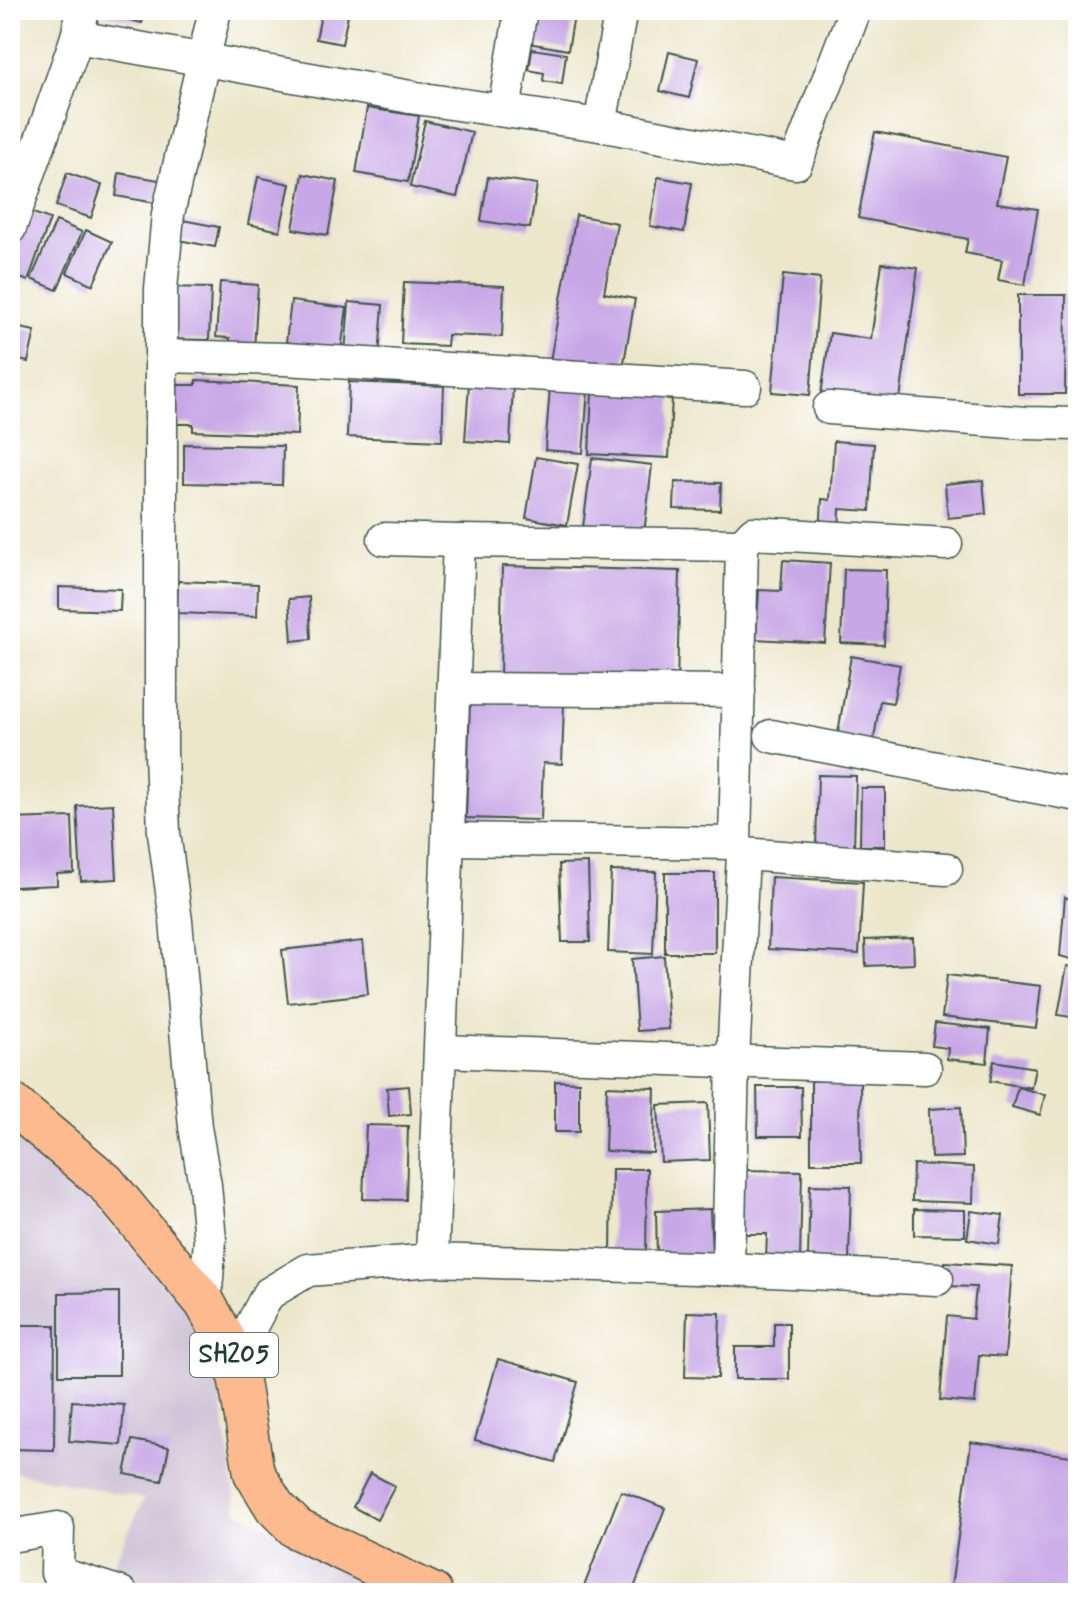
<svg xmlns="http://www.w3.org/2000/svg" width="1088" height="1603" viewBox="0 0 1088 1603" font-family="Mynerve,sans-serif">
  <rect width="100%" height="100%" fill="#fff"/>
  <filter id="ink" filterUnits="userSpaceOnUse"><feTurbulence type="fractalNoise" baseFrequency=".0125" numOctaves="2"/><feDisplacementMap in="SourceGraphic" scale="16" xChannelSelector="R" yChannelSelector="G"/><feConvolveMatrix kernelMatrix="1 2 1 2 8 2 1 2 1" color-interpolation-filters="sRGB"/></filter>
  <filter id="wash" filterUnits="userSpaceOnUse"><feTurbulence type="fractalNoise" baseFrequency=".006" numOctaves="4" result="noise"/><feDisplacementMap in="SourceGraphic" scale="32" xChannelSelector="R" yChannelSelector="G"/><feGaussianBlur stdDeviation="1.8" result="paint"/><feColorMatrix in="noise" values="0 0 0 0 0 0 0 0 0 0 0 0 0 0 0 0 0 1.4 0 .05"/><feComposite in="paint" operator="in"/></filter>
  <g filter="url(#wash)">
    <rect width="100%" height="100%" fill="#ece6ca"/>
    <path fill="#ccbfd4" d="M10,1127L50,1158L212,1336L237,1511L388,1593H108L102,1588L144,1499L10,1471Z"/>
    <g id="blocks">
      <g fill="#c7a7e6">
        <path d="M108,10H146L142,23L107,14Z"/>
        <path d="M322,10H349L342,44L316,39Z"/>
        <path d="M534,10H575L568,50L528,43Z"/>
        <path d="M532,49L566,54L562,84L543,81L544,73L529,70Z"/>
        <path d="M669,52L698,59L689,98L660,91Z"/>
        <path d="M367,108L419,116L408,182L356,173Z"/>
        <path d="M425,121L472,132L457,197L410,187Z"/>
        <path d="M875,132L1006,157L997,203L1038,209L1025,285L998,280L1002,260L965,253L968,239L858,218Z"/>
        <path d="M67,173L102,185L91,218L56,206Z"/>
        <path d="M119,173L159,180L156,203L116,196Z"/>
        <path d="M303,174L338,181L328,235L293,229Z"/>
        <path d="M258,177L290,184L280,231L248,224Z"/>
        <path d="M488,177L537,184L530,228L481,221Z"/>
        <path d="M658,177L692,183L684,232L650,226Z"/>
        <path d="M25,210L50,219L28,281L10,274V251Z"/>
        <path d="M576,215L617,223L604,293L635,299L622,374L550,361Z"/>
        <path d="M172,218L219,227L215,247L168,238Z"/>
        <path d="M56,221L82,232L57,290L31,279Z"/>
        <path d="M86,230L112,242L93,285L67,273Z"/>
        <path d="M882,263L918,268L899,406L821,395L830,333L871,339Z"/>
        <path d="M783,275L820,279L810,395L772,392Z"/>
        <path d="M220,282L258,285L254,350L229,348L230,338L216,337Z"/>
        <path d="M404,282L504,286L502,337L448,335L447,346L401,344Z"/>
        <path d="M164,287L211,288L209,340L163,339Z"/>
        <path d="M1018,295H1066L1065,394H1018Z"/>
        <path d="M291,301L347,308L341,350L286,342Z"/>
        <path d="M349,302L383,305L379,357L345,353Z"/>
        <path d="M10,326L35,331L28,362L10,358Z"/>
        <path d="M196,380L299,385L297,435L193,431V424H175V385H196Z"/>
        <path d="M349,382L444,386L442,441L347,437Z"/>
        <path d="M469,383L513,386L510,444L465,441Z"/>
        <path d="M550,387L588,390L583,453L545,450Z"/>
        <path d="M592,392L672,396L669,458L589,454Z"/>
        <path d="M834,441L874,444L870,511L840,509L839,537L820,536L822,499L830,500Z"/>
        <path d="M184,444L283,446L282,485L184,483Z"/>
        <path d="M536,457L578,464L567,525L526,518Z"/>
        <path d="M592,458L652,465L644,534L583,527Z"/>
        <path d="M983,480L986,514L948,518L945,484Z"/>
        <path d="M675,482L721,483L720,510L674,509Z"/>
        <path d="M783,560L830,563L825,643L756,639L759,590L781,591Z"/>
        <path d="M502,566L680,571L677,683L500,678Z"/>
        <path d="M844,569L886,570L884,645L841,643Z"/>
        <path d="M178,581L258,584L257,616L177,613Z"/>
        <path d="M59,587L121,589L120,611L59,609Z"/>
        <path d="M309,597L311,639L292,641L289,599Z"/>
        <path d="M851,656L900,665L893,703L880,701L873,745L837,739Z"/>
        <path d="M470,700L564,702L562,764L543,763L541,820L466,818Z"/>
        <path d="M818,775L856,776L854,849H816Z"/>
        <path d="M861,788H885V846H860Z"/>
        <path d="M113,804L117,879L81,881L77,806Z"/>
        <path d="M72,817L74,873L57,874V885L12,887L10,819Z"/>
        <path d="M588,863L590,942H562L559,864Z"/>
        <path d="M611,871L656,872L653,954L608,952Z"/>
        <rect x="665" y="873" width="50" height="80"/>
        <path d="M771,877L863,882L859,954L768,949Z"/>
        <path d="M1065,897L1078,902V961L1060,956Z"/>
        <path d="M913,938L914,964L866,966L865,940Z"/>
        <path d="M363,941L368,994L288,1003L282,950Z"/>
        <path d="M664,956L669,1029L637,1031L632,959Z"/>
        <path d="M1067,966L1078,968V1018L1058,1015Z"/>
        <path d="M947,975L1041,986L1036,1028L942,1017Z"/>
        <path d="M935,1023L990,1029L987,1063L947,1059L948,1048L932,1046Z"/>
        <path d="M994,1061L1035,1068L1031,1088L990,1081Z"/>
        <path d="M555,1081L579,1082V1132H555Z"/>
        <path d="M811,1081H860L861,1163H811Z"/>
        <path d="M409,1086L411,1114L389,1116L387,1088Z"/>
        <path d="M607,1086L655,1088L653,1153L605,1151Z"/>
        <path d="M757,1087H801L802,1136H758Z"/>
        <path d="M1018,1087L1045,1095L1040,1115L1012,1107Z"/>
        <path d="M708,1103L710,1160L661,1162L658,1105Z"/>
        <path d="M961,1107L963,1157L931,1158L929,1109Z"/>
        <path d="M366,1125L408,1126L406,1200L363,1199Z"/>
        <path d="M913,1164L974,1167L973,1203L912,1201Z"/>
        <path d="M612,1169H647L646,1259H611Z"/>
        <path d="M738,1170L802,1171L800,1261L766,1260L767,1234H737Z"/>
        <path d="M810,1185L851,1186L849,1260L808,1259Z"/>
        <path d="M710,1209L712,1254L657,1256L656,1211Z"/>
        <path d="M914,1209L965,1210V1236L914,1235Z"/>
        <path d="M971,1211L1003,1215L999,1244L967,1239Z"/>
        <path d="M945,1262L1012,1266L1005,1357L979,1355L975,1403L940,1400L947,1316L973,1319L976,1287L944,1286Z"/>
        <path d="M119,1292V1375H59V1293Z"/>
        <path d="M687,1312L720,1313L718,1378L685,1377Z"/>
        <path d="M774,1323H789V1379H735V1347H774Z"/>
        <path d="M10,1325H55L54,1450L10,1449Z"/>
        <path d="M498,1359L578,1382L555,1462L475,1440Z"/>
        <path d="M72,1401L124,1405L121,1445L69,1441Z"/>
        <path d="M132,1440L169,1447L162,1481L125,1474Z"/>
        <path d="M971,1442L1078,1457V1593H988L951,1588Z"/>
        <path d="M370,1473L395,1486L377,1520L353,1507Z"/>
        <path d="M621,1491L665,1508L632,1593H592L583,1589Z"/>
      </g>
    </g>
  </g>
  <g filter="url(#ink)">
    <use href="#blocks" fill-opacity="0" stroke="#3e564a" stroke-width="2"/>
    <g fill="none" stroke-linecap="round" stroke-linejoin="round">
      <g stroke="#3e564a" stroke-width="35">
        <g id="minor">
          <path d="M77,37L416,98L600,125L621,10"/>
          <path d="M504,110L521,10"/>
          <path d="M600,125L796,163L855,10"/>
          <path d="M10,228L77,37L83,10"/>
          <path d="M162,356L285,359L745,387"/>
          <path d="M829,408L1025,423L1078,424"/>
          <path d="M384,539L459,541"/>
          <path d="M742,545L753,533L946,544"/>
          <path d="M454,689L739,691"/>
          <path d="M771,736L1078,795"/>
          <path d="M450,839L735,843"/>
          <path d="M743,854L946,869"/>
          <path d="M441,1051L925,1068"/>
          <path d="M728,1269L937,1279"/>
          <path d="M205,1303L210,1240L205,1185L195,1127L176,921L164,833L161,753V289L168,214L215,10"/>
          <path d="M235,1357L268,1294L308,1270L432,1260L459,541L742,545L735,843L743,854L733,1061L728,1269L432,1260"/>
          <path d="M10,1536L58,1528L57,1573L121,1593"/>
        </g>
      </g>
      <g stroke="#3e564a" stroke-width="43">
        <path id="major" d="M10,1102L105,1182L205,1303L235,1357L254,1473L275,1507L297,1529L432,1593"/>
      </g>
      <use href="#minor" stroke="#fff" stroke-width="32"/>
      <use href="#major" stroke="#fcba8e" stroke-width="40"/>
    </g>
  </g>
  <g text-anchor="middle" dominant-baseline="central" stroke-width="8" stroke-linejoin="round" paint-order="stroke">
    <rect fill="#fff" stroke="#627771" stroke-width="2" x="190" y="1333" width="88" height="44" rx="6"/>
    <g font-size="26" font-weight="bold" fill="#1f3d34">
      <text x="234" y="1355">SH205</text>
    </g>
  </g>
  <rect width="1088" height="1603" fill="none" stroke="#fff" stroke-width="40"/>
</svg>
